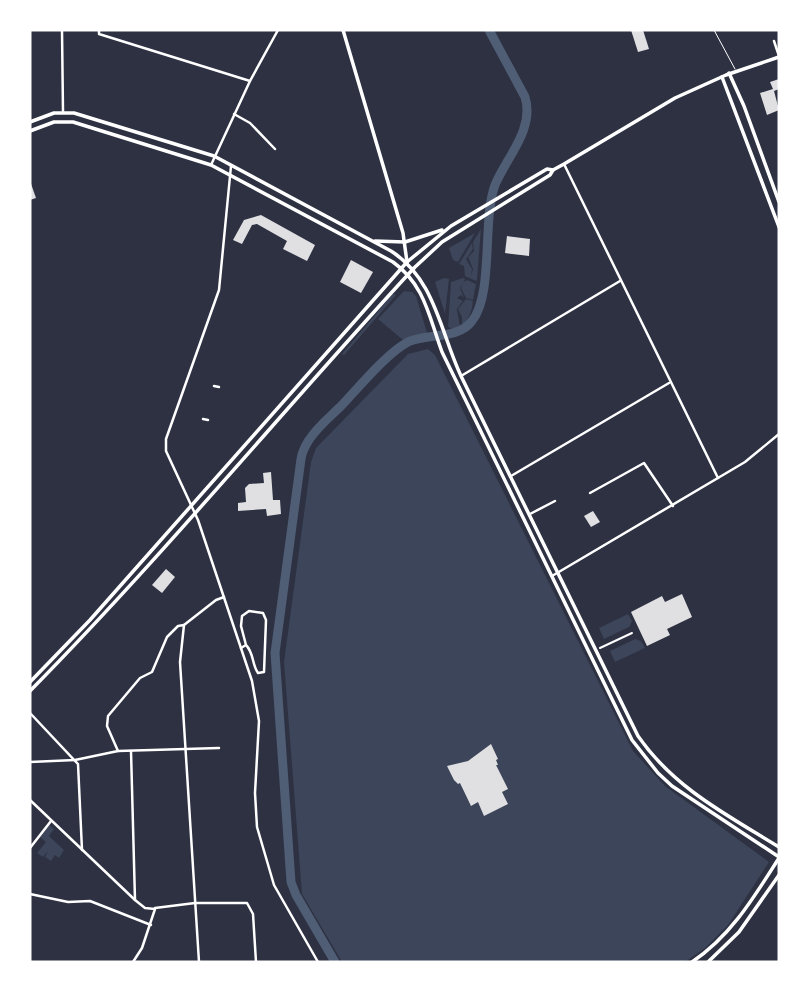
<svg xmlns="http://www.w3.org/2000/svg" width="809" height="992" viewBox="0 0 809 992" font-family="'Nunito Sans',sans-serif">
  <rect width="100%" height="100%" fill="#2d3142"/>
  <g fill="#3c4559">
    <path d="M481,229L477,280L476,281L465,276L464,266L459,264L472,243L473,249L466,259L472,269L471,276L473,269L468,257L474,251L473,242Z"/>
    <path d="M475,233L458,262L453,260L449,248Z"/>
    <path d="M444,278L449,279L445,314L435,282Z"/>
    <path d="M463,278L465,279L460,288L464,298L461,295L457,298L463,301L457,309L460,327L453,329L448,327L451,282Z"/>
    <path d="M467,280L476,284L473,300L466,298L461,288L463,282Z"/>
    <path d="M404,291L412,292L416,296L427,333L403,340L378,319Z"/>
    <path d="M393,294L396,295L344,355L342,354Z"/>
    <path d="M466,299L473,301C472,311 469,319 462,325V317L458,309Z"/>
    <path d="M428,349L435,355L633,751L665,786L769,862L728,925L705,948L685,962H342L302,894L284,662L311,462L316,448L408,354Z"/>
    <path d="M628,614L632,621L629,627L604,639L599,628Z"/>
    <path d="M635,639L641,641L645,648L615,662L610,651Z"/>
    <path d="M49,825L54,829L49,836L64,850L59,858L55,855L51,861L45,857L48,851L43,857L37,853L46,842L40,837Z"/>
  </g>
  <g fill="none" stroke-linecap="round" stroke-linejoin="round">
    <path stroke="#4f5d75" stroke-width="9" d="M335,962L296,895L291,882L275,653L301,459C302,452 305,446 309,440C317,427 331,416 342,405C359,387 387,353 408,342C427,333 458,340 472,321C494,294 482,219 495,185C506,158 535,129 525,97L489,30"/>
  </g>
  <g fill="#e0e0e3">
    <path d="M631,30H643L649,49L638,52Z"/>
    <path d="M779,79V89L774,91L779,110L767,115L760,93L773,89L770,82Z"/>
    <path d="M30,181L36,198L30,200Z"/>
    <path d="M261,215L315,245L307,261L283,249L287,241L257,224L252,225L242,244L233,240L244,220Z"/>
    <path d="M507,236L530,239L529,256L505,253Z"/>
    <path d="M351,260L373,272L361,293L340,282Z"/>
    <path d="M271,472L273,500H280L281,514L267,516L266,509L238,511V503L246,502L245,488L249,484L264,483L263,473Z"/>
    <path d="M593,511L600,522L591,527L584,516Z"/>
    <path d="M166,569L175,577L162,593L152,585Z"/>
    <path d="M682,594L692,617L667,629L670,635L647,646L631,612L662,596L665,602Z"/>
    <path d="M491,744L498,759L496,760L498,765H496L508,789L502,792L508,804L484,816L478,802L471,806L460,783L458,784L454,780L447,766L468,761Z"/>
  </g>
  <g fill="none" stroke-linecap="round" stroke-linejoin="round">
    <path stroke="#fff" stroke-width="1" d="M714,30L735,69"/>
    <path stroke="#fff" stroke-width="2" d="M600,648L632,633"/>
    <g stroke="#fff" stroke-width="2.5">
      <path d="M62,30L63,112"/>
      <path d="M99,30V34L250,81"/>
      <path d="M774,41L779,56"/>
      <path d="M234,114L250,123L275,149"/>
      <path d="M564,164L718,478"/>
      <path d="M231,166L219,290L166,439V451L198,520L252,681L259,721L255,793L257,827L274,885L318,962"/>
      <path d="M461,376L620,281"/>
      <path d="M214,386L219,387"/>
      <path d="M203,419L208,420"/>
      <path d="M511,476L669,383"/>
      <path d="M590,493L644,463L673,506"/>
      <path d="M530,514L555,501"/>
      <path d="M552,576L745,462L779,434"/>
      <path d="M241,648L246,645L241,626L242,616L249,611L263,613L266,620L264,672L258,673C252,665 254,653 246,645"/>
      <path d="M30,713L78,764L82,850"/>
      <path d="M118,751L107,726L108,716L140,678L152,672L167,637L178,626L184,625"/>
      <path d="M131,751L135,900"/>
      <path d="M30,762L75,760L118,751L219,748"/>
      <path d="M30,800L135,900L145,908L155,909L142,948L133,962"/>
      <path d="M30,848L51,821"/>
      <path d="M30,894L68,902L90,901L151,925"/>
      <path d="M155,908L195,903H247L253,914L256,962"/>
      <path d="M199,962L180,662L184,625L216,600L224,597"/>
    </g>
    <path stroke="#fff" stroke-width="2.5" d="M211,165L250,81L278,30"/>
    <g stroke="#fff" stroke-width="3.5">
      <path d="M343,30L403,233L407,262"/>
      <path d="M729,73L744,106L779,202"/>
      <path d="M722,77L779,227"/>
      <path d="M375,241L405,242L442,230"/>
      <path d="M407,262L451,226L547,169L553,170L564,164L675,98L726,75L779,57"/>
      <path d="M414,268L442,242L550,175L553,170"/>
    </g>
    <g stroke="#fff" stroke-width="3.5">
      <path d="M30,122L54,113H74L214,156L391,251C435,279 440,331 461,376L638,736C674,788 727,815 779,847"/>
      <path d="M30,131L54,122H73L211,165L393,262C425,285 429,317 442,352L632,740L658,773L672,786L779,857"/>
      <path d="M30,682L90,620L407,262"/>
      <path d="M30,691C163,556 285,408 414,268"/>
    </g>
    <g stroke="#fff" stroke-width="3.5">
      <path d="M692,962C731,936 754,897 779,858"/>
      <path d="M708,962L739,932L779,875"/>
    </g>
  </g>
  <rect width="809" height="992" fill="none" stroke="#ffffff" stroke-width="63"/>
</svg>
